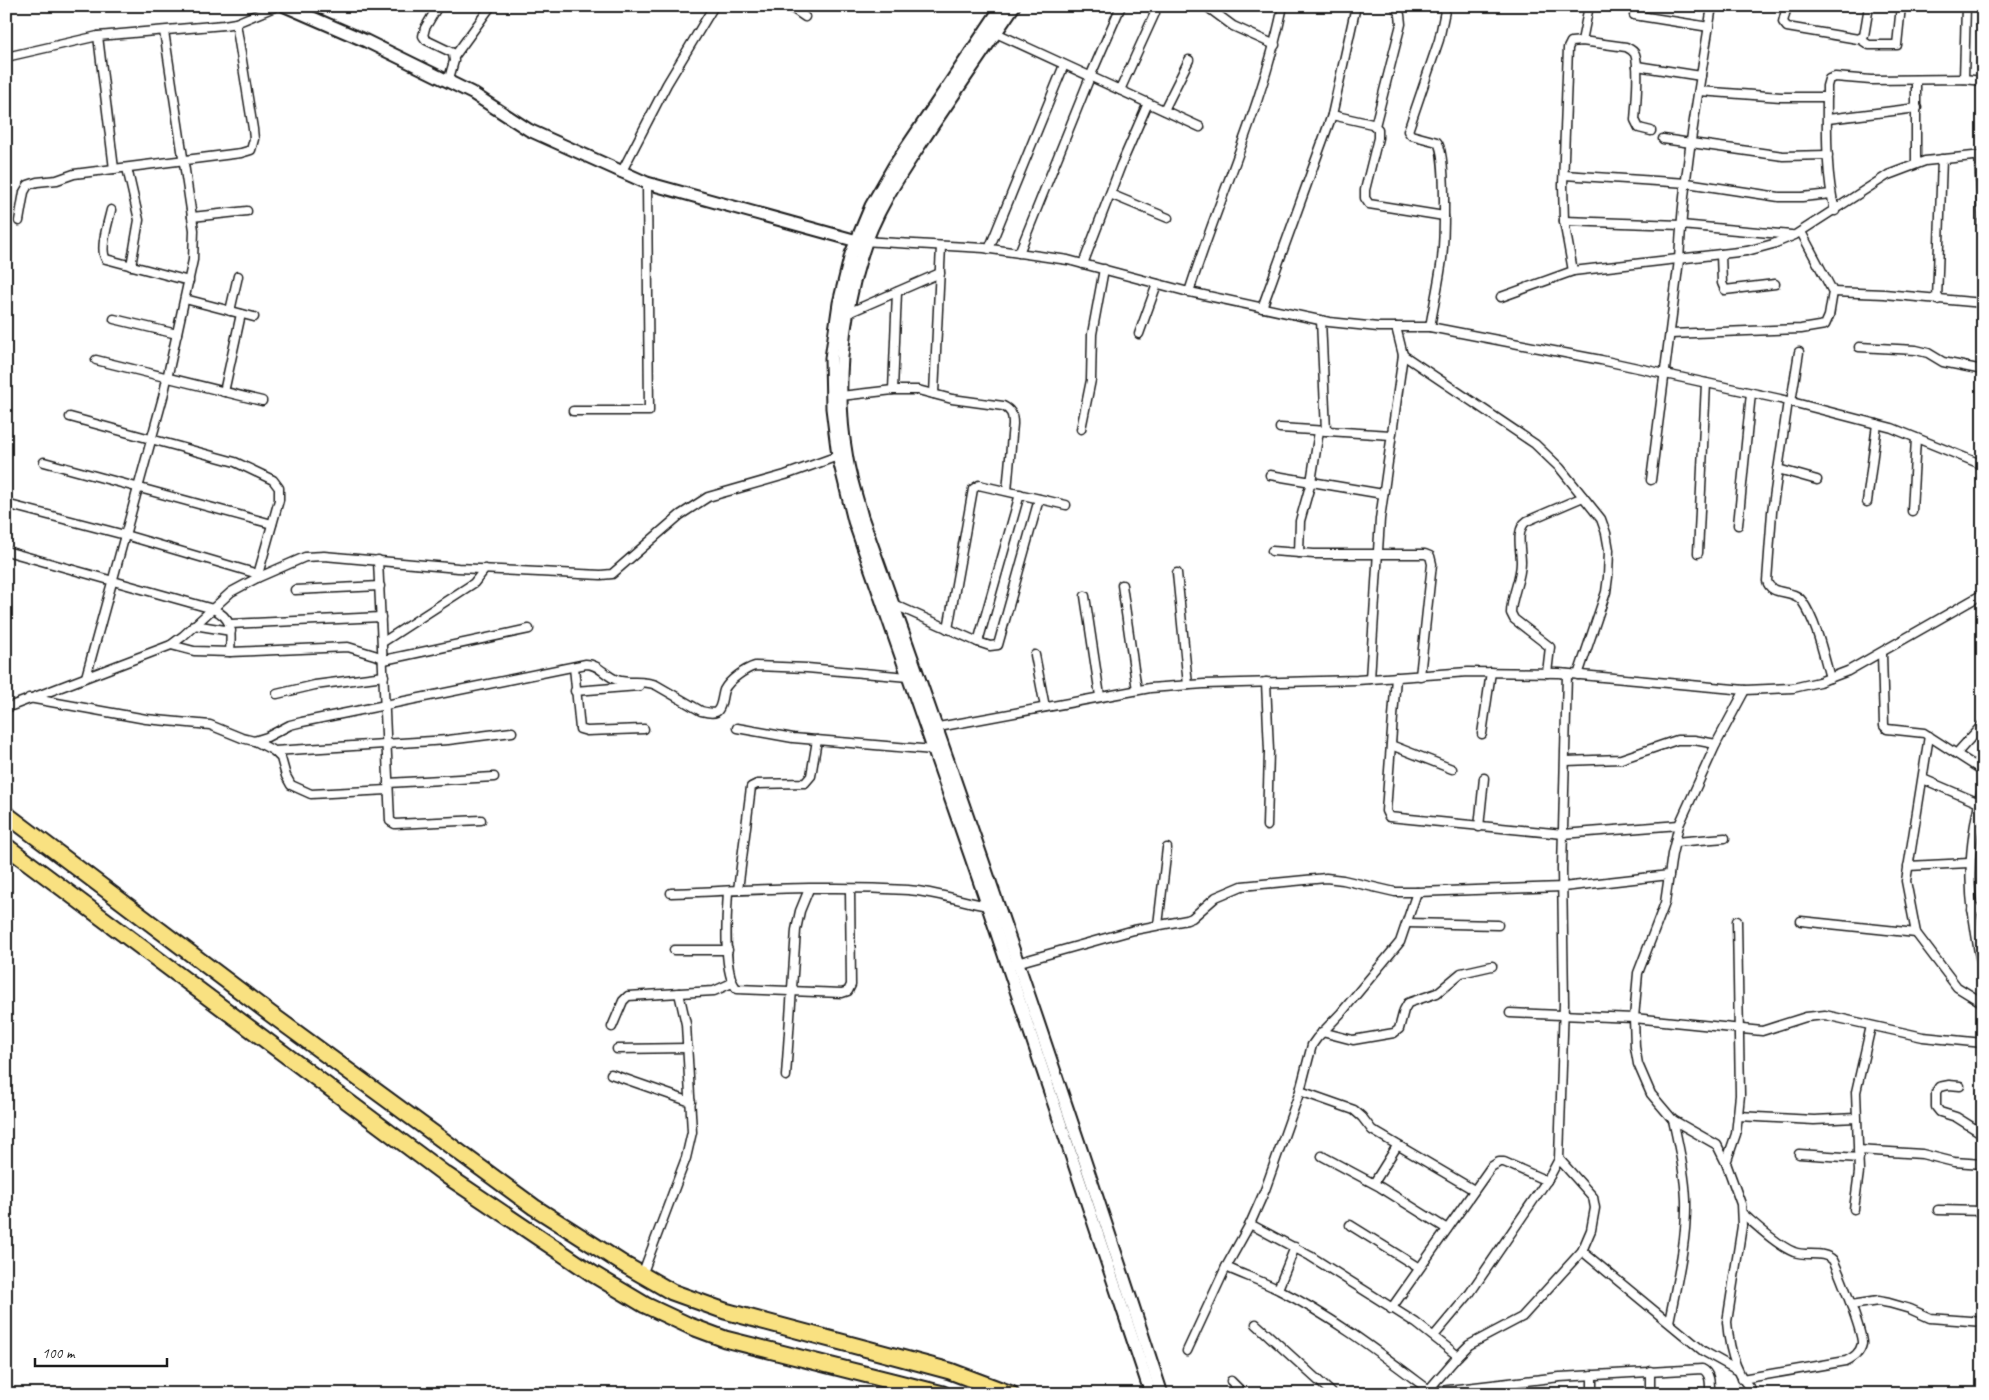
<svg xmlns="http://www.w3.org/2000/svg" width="1989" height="1400" viewBox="0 0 1989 1400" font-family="Caveat,sans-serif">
  <rect width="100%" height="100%" fill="#fff"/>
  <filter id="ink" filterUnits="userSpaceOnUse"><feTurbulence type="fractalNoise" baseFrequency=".02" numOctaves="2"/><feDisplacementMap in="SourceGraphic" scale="10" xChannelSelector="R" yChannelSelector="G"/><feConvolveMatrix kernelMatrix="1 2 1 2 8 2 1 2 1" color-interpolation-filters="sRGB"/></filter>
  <g filter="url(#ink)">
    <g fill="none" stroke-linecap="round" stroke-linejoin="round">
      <g stroke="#1c1c1c" stroke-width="11">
        <g id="street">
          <path d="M438,6L425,28L423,36L426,40L453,53L454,61L448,82"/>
          <path d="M789,6L805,17"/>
          <path d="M1206,6L1233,26L1275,45"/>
          <path d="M1787,6L1783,22L1787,27L1858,39L1864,36L1869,6"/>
          <path d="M1634,15L1709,27"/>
          <path d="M996,33L1200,127"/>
          <path d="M98,36L114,169"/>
          <path d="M1860,39L1869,45H1897L1901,6"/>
          <path d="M1582,41L1589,6"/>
          <path d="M6,57L98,36L224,25L236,23L277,6"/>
          <path d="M454,57L491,6"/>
          <path d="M1637,66L1701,76"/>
          <path d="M1964,79L1966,6"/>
          <path d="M1916,80V163"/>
          <path d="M1120,90L1155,13"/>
          <path d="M1699,91L1781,97H1827"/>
          <path d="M1164,110L1189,60"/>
          <path d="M1332,115L1372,124L1378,129V138L1365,190V198L1369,204L1444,216"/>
          <path d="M1828,119L1917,108"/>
          <path d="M1375,126L1401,24L1400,15L1395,6"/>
          <path d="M1663,139L1783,156L1828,155"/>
          <path d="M1979,156L1983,231"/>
          <path d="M127,168L139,220L131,266"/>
          <path d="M621,173L667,84L714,6"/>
          <path d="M1564,175L1687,183L1779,197H1802L1831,194"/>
          <path d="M1110,194L1168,218"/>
          <path d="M111,210C108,223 99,250 106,259L189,281"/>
          <path d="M1835,211C1825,170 1827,127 1827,86L1829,79L1835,77L1871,80L1964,79L1983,81"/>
          <path d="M192,217L247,211"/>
          <path d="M19,221L24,192L28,185L37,182L57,180L74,174L241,153L251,150L254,139L253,129L236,23"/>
          <path d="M1564,221L1681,225L1791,235"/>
          <path d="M862,241L984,248L1068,260L1185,291L1329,322L1378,327H1430L1601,360L1780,399L1892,428L1983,465"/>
          <path d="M989,249L1064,65"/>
          <path d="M1019,253L1090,77L1121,6"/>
          <path d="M1721,254L1722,283L1725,290L1775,284"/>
          <path d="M1083,264L1121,165L1148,103"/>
          <path d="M1573,271L1564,221L1563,185L1568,48L1571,42L1582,41L1626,47C1630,49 1633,50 1635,54C1640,67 1636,105 1635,120L1639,128L1651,131"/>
          <path d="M1189,292C1219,197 1263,105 1283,6"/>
          <path d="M1833,292L1884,294L1983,303"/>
          <path d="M1501,297L1573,271L1747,251L1773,244L1795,235L1888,175L1925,161L1983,155"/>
          <path d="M185,299L254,317"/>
          <path d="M1937,300L1942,159"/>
          <path d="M1262,308L1332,115L1356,6"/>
          <path d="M230,311L238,276"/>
          <path d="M848,313L940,273"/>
          <path d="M114,319L177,334"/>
          <path d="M1321,320L1326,431"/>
          <path d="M1430,327C1434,304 1439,282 1442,259C1444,241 1447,151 1437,142L1411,135L1408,131L1439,40L1446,6"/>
          <path d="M1139,334L1157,284"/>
          <path d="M1670,334L1801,329L1825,325L1829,316L1833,292L1801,232"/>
          <path d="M1859,347L1916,350L1928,353L1943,362L1983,370"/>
          <path d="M1403,355L1535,444L1560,468L1601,519L1606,533L1609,550L1608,577L1606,592L1578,675"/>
          <path d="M96,360L262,401"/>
          <path d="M893,390L897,292"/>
          <path d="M224,392L241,314"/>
          <path d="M934,394L941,246"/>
          <path d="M841,396L893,390H918L952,399L1003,406C1011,410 1013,414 1013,424L1007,491"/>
          <path d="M1788,401L1772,512L1767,581C1771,597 1793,588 1802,601C1817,623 1823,653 1830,678"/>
          <path d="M1791,402L1799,352"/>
          <path d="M573,411H649L647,183"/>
          <path d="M70,417L235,462L273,480L279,488V500L257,578"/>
          <path d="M1280,428L1391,435"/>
          <path d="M1081,429L1091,380L1092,334L1104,269"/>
          <path d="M44,462L272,524"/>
          <path d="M1778,469L1817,480"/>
          <path d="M1270,475L1383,494"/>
          <path d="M1651,480L1679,260C1683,175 1699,90 1712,6"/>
          <path d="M1867,502L1877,424"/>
          <path d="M6,504L125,535L258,574"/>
          <path d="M1912,511L1916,438"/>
          <path d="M1738,525L1751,393"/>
          <path d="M6,551L213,609C234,619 231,631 230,652"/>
          <path d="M1272,551L1314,554H1425L1430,556L1432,564L1420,676"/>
          <path d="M1299,553L1300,521L1311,482L1319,431"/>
          <path d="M1698,553L1706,383"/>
          <path d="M378,560L390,821L395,824L481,820"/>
          <path d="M1177,573L1188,685"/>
          <path d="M1122,585L1137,690"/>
          <path d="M295,590L380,586"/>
          <path d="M1085,596L1100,696"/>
          <path d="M893,604L978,642L990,646L998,645L1039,499"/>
          <path d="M230,624L381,617"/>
          <path d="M194,625L231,631"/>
          <path d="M948,629L973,489L979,485L983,486L1066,505"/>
          <path d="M383,642L474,583L485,569"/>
          <path d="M978,642L1020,494"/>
          <path d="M171,645L194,651L230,652L348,647L384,658"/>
          <path d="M1882,653L1884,726L1887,729L1924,733L1983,771"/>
          <path d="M1035,655L1045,707"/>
          <path d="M384,660L529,629"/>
          <path d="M574,667L580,729L587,731L644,729"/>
          <path d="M1547,673L1550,647L1514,619L1511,613C1511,596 1521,580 1521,562C1521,550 1515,529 1527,521L1583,497"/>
          <path d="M86,677L163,397L193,260L194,230L164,31"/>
          <path d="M1396,677L1386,811L1389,817L1563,834L1679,825"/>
          <path d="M1370,679L1380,519L1403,355L1396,327"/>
          <path d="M1266,682L1269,751L1267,826"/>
          <path d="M1745,690L1716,744L1679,825L1672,854L1665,903L1638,973L1634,1018L1635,1047L1638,1064L1651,1094L1673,1120L1717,1145L1726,1163L1741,1204L1742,1226L1727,1322C1729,1347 1735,1377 1756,1394"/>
          <path d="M575,691L639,686"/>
          <path d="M277,694L315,685L384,676"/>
          <path d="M29,698L146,719L210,725L242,738L254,741L267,737L290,725L302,722L586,664C599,664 605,676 617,680C629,684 643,680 656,685L701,711C705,712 712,714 716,712C722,708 722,695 724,690C729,680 745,669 755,666L807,668L908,677"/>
          <path d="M6,708L171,645L183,636L231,592L257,578L305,557L324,556L458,568L601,575L612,574L680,515L708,497L785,475L838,456"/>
          <path d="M737,728L793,738L933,750"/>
          <path d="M933,728L1150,688L1204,684L1357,680L1468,672L1559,673L1745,690L1793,688L1819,682L1848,671L1983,594"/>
          <path d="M1482,734L1491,672"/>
          <path d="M1929,736L1906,881L1916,933L1957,987L1983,1003"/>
          <path d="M255,741L274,751L281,758L286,776L291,785L311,794L388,790"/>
          <path d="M1391,745L1452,769"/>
          <path d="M274,751L448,740L512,732"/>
          <path d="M1957,753L1983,724"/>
          <path d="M1566,761L1621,759L1677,740H1694L1716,744"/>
          <path d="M1923,779L1979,803"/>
          <path d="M388,783L494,777"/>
          <path d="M1983,785C1970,840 1966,878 1976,934C1978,946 1979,957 1983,968"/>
          <path d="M1479,827L1484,778"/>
          <path d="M1675,842L1725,838"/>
          <path d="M1908,866L1969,863"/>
          <path d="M738,890L751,787L757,784L805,783L811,776L817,740"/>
          <path d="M728,891C727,912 722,974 737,989L842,993L848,991L851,985L850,889"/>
          <path d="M671,893C750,890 830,885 908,890C935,892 961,901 987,906"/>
          <path d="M1972,910L1983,909"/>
          <path d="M1801,921L1916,933"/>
          <path d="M1407,923L1498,925"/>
          <path d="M1158,925L1167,848"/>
          <path d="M674,950H728"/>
          <path d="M1013,964L1134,930L1187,920L1192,918L1216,897L1242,886L1326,878L1343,880L1395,892H1417L1563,887L1669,875"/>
          <path d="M1510,1013L1634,1018L1762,1031L1806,1017L1825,1015L1923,1037L1983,1043"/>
          <path d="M612,1027L623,1001L628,996L714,991L732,983"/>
          <path d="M1322,1032L1353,1040L1394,1033L1399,1029L1404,1010L1408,1003L1437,993L1461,973L1492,966"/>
          <path d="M617,1049L688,1048"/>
          <path d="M611,1074L691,1102"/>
          <path d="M786,1076L796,930L800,911L809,889"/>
          <path d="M1960,1086L1949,1085L1939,1087L1936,1092V1107L1940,1112L1956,1117L1983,1134"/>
          <path d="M1300,1091L1354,1110L1362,1117L1372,1130L1474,1190"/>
          <path d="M1738,1116L1814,1120L1856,1118"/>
          <path d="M1858,1150L1922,1154L1954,1162L1983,1164"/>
          <path d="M1799,1154L1859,1158"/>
          <path d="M1322,1156L1380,1187L1447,1229"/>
          <path d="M1726,1163L1736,1134L1740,1095L1737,921"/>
          <path d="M1374,1183L1397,1146"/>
          <path d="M1854,1209L1859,1172L1856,1092L1871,1026"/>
          <path d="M1938,1210L1983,1211"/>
          <path d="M1250,1224L1310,1256L1416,1323L1458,1356"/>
          <path d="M1350,1225L1419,1268"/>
          <path d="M1582,1251L1703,1351L1737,1370"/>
          <path d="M1226,1267C1243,1275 1262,1281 1279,1290C1333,1317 1381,1354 1429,1390L1440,1391L1560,1377L1702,1369C1711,1373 1710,1385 1710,1394"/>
          <path d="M642,1275L686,1158L692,1132L686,1024L679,993"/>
          <path d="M1278,1289L1295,1247"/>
          <path d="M1851,1305L1878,1301L1889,1303L1910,1309L1930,1318L1983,1322"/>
          <path d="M1391,1309L1491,1167L1499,1162H1504L1547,1181"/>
          <path d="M1669,1322C1677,1281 1687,1241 1686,1200C1685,1173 1679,1146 1673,1120"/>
          <path d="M1256,1324L1333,1394"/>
          <path d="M1434,1336L1470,1293L1550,1176L1559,1159L1564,1003L1562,869L1567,674"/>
          <path d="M1187,1351L1226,1267L1250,1224L1265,1190L1300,1091L1312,1045L1317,1038L1341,1013L1400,942L1417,892"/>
          <path d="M1650,1371V1394"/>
          <path d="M1592,1375V1394"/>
          <path d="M1742,1379L1846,1361C1854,1357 1860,1353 1862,1344C1863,1333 1839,1272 1833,1260C1823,1250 1806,1257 1794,1252C1778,1246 1757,1226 1743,1214"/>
          <path d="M1231,1381L1244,1394"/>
          <path d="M1425,1394L1458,1356L1469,1345L1522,1317L1582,1251L1591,1230L1595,1208L1593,1197L1559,1159"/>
        </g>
      </g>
      <g stroke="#1c1c1c" stroke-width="15">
        <g id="secondary">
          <path d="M285,6L366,41L472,93L529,130L647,183L857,241"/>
          <path d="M1002,6L894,166L871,206L851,254L839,303L831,358L832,408L838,456L854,521L983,892L1151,1394"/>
          <path d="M1014,6C987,46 960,85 933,125C906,166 875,209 861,257C841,320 835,393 847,459C850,478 857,498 862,517C966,808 1066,1100 1162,1394"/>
        </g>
      </g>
      <g stroke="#1c1c1c" stroke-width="19">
        <g id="highway">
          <path d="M6,814L272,1015L534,1207L625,1265L672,1292L725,1311L950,1371L1011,1394"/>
          <path d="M6,846L446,1175L593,1274L645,1305L690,1326L725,1339L943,1394"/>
        </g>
      </g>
      <use href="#street" stroke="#fff" stroke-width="8"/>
      <use href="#secondary" stroke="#fff" stroke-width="11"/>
      <use href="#highway" stroke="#f9e181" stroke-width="15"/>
    </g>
  </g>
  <rect width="1989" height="1400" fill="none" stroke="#fff" stroke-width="25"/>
  <rect x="12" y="12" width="1964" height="1375" fill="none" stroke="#1c1c1c" stroke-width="2" filter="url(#ink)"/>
  <path d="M35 1358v8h132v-8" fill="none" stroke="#1c1c1c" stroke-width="2.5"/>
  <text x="42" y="1358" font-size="15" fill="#1c1c1c" stroke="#ffffff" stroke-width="4" paint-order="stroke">100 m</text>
</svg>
